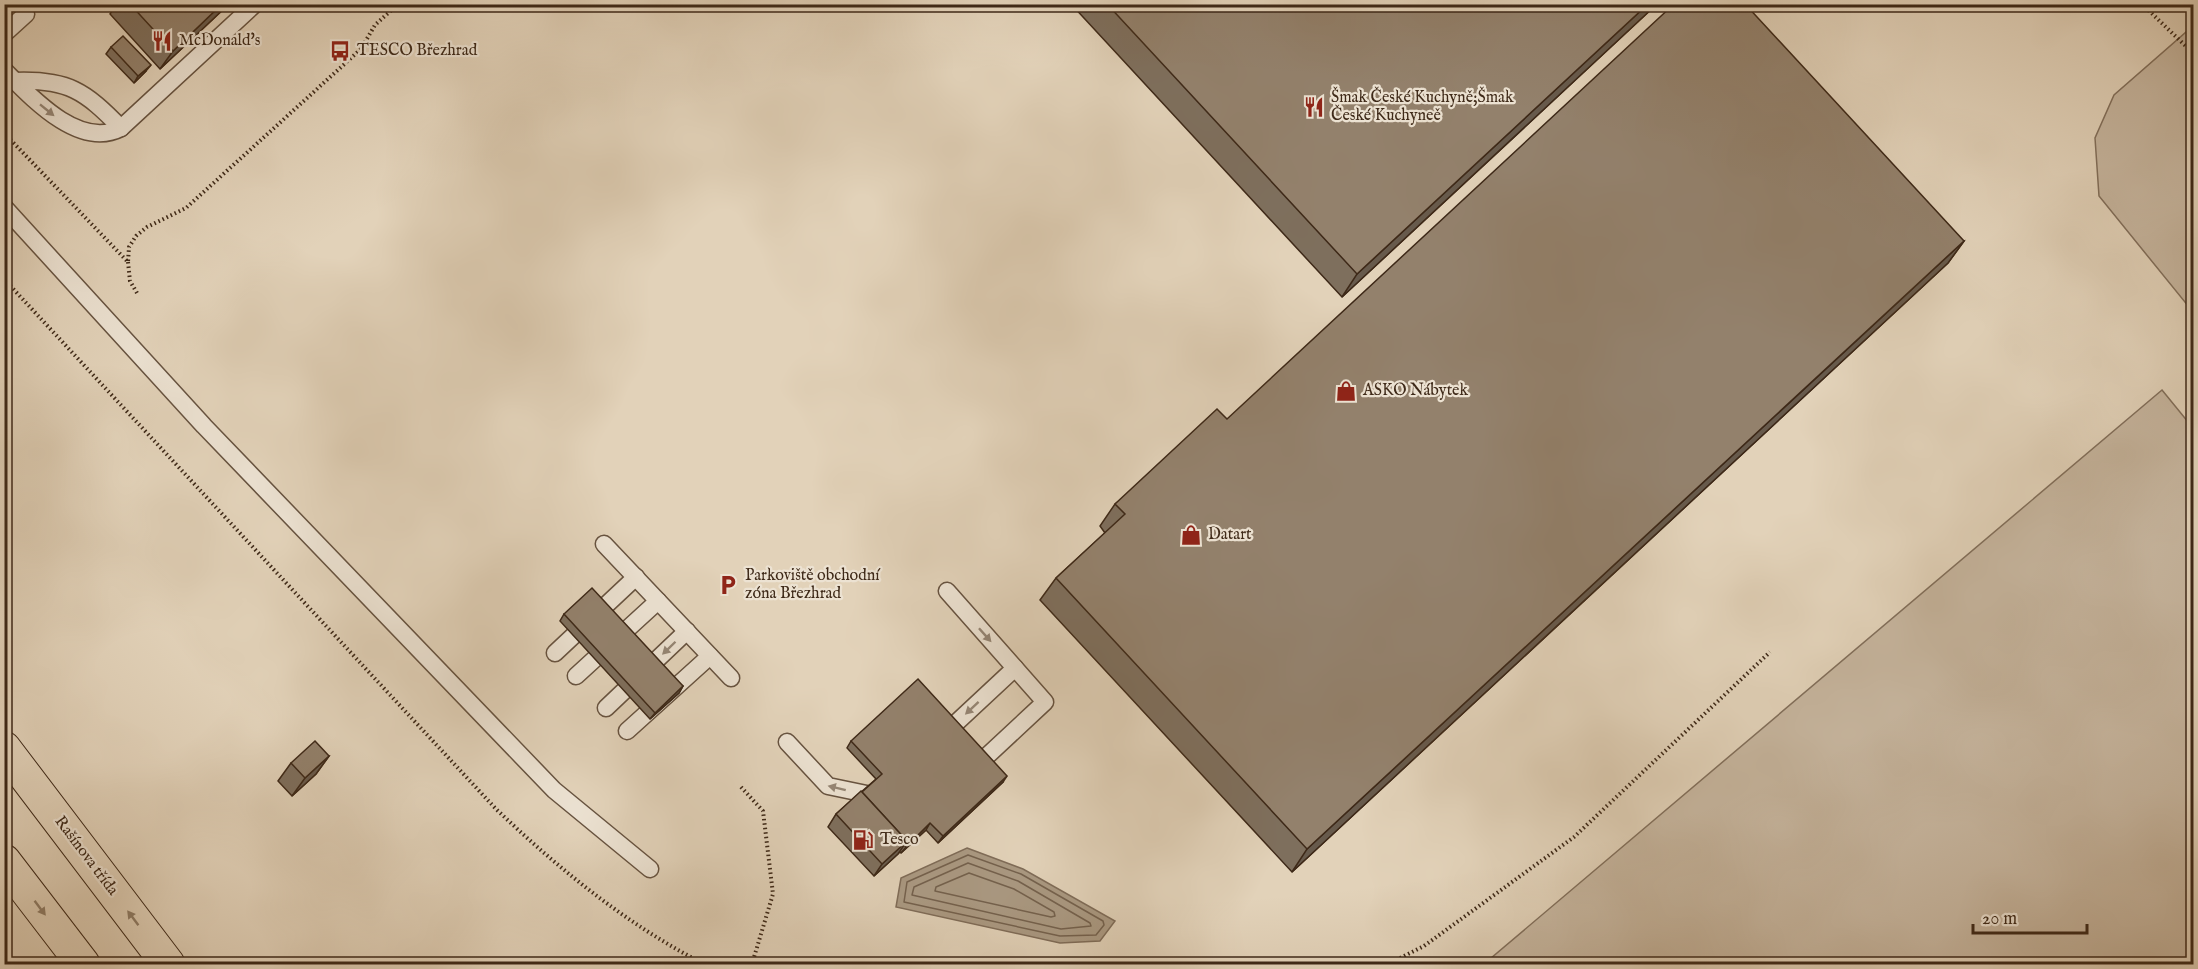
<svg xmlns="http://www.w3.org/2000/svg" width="2198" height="969" viewBox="0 0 2198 969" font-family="'IM FELL English',serif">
  <rect width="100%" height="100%" fill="#e2d2b9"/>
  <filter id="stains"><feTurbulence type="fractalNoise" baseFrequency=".00333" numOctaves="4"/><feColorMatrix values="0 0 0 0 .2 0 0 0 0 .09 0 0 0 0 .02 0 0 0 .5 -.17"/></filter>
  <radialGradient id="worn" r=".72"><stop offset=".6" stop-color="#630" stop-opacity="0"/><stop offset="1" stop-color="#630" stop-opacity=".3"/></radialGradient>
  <g fill="#c6b59e" stroke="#826f5b" stroke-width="1.5">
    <path d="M2193,26V312L2099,196L2095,138L2114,95Z"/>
    <path d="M2162,390L2193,428V964H1484Z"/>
  </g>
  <path fill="#aa9982" stroke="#7f6c58" stroke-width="1.5" d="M967,848L1023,869L1115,921L1100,941L1060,943L896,907L901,878Z"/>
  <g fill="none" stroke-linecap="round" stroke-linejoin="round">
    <g stroke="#74614d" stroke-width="1.5">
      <path d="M968,855L1021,874L1103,921L1104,925L1096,935L1060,936L904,902L907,882Z"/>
      <path d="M968,863L1018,881L1090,923L1091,926L1061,929L912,895L914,887Z"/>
      <path d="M969,873L1014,889L1054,912L1055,916L1051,917L935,891L936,887Z"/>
    </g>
    <g stroke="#675340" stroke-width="19">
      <g id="service">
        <path d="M4,34L26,14"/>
        <path d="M4,70C31,97 79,150 121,128L255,4"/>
        <path d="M15,81C68,79 85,91 121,128"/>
        <path d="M4,207L204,426L554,790L650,869"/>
        <path d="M604,544L731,678"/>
        <path d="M947,591L1045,702L972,770"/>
        <path d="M555,653L636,577"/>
        <path d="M576,676L658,601"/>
        <path d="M606,708L687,631"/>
        <path d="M627,731L710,656"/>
        <path d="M941,737L1015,668"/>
        <path d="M787,742L828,786L881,797"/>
      </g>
    </g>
    <g stroke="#3e2918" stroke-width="35">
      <g id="primary">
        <path d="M4,748L168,964"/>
        <path d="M4,861L83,964"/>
      </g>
    </g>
    <g stroke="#3e2918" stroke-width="4" stroke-dasharray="1.5 3" stroke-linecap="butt">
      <path d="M2142,4L2194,54"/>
      <path d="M4,133L128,262L129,247L136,236L147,227L186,208L361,49L375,25L398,4"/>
      <path d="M128,262L130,281L137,293"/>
      <path d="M4,279L496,809C559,869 626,924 704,964"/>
      <path d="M741,787L763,811L773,894L752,964"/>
      <path d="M1388,964L1424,946L1574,837L1770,652"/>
    </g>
    <use href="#service" stroke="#ece2d2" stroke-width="16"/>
    <use href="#primary" stroke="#e2d2b9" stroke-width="33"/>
  </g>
  <g fill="#7e6f5d" stroke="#3e2918" stroke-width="1.5">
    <path d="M116,4H229L160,69L110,14Z"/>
    <path d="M1071,4H1657L1342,297Z"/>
    <path d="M111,47L146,71L134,83L106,54Z"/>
    <path d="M1964,241L1948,263L1292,872L1040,600L1056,578L1105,533L1100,526L1115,504L1227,419Z"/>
    <path d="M564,614L683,686L679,693L650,719L560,621Z"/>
    <path d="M851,741L1003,782L938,843L926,830L901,853L900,852L874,876L828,827L836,814L876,779L847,748Z"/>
    <path d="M329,756L316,774L292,796L278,781L291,763Z"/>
  </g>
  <g fill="#675a4c" stroke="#3e2918" stroke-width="1.5">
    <path d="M222,4H229L160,69L173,51Z"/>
    <path d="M1648,4H1657L1342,297L1357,274Z"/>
    <path d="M151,65L146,71L134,83L138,76Z"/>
    <path d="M1964,241L1948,263L1292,872L1307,849Z"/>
    <path d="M683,686L679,693L650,719L655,713Z"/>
    <path d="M329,756L316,774L292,796L305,778Z"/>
    <path d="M1007,776L1003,782L938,843L943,836Z"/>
    <path d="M930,823L926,830L901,853L906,847Z"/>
    <path d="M907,841L898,854L874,876L882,864Z"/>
  </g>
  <g fill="#93816c" stroke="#3e2918" stroke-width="1.5">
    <path d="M130,4H222L173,51Z"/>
    <path d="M1107,4H1648L1357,274Z"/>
    <path d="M1674,4H1745L1964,241L1307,849L1056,578L1125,514L1115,504L1217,409L1227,419Z"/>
    <path d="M123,36L151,65L138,76L111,47Z"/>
    <path d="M592,588L683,686L655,713L564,614Z"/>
    <path d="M918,679L1007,776L943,836L930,823L906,847L904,845L907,841L862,792L882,774L851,741Z"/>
    <path d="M315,741L329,756L305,778L291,763Z"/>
    <path d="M861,791L907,841L882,864L836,814Z"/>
  </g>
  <defs><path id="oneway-solid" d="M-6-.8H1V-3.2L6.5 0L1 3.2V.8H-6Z" transform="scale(1.5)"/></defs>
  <g fill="#958675">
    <use href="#oneway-solid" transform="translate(47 110) rotate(39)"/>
    <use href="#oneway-solid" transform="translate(985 635) rotate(48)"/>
    <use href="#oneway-solid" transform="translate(669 648) rotate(136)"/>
    <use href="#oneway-solid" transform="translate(972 708) rotate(137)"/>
    <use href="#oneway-solid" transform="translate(837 788) rotate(-166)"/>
  </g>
  <g fill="#907e68">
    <use href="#oneway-solid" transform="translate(40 908) rotate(53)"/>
    <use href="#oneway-solid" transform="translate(133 918) rotate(-127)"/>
  </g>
  <defs>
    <g id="restaurant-bare" transform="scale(1.62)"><path d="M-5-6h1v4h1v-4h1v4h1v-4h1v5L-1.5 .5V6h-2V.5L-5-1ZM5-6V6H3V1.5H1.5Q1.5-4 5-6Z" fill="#8f2418" stroke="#ece2d2" stroke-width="2.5" paint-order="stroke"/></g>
    <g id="bus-bare" transform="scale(1.62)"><path d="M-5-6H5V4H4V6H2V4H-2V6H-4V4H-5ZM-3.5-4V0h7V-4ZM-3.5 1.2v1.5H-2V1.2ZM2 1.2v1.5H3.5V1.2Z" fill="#8f2418" stroke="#ece2d2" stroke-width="2.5" paint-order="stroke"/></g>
    <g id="shop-bare" transform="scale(1.62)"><path d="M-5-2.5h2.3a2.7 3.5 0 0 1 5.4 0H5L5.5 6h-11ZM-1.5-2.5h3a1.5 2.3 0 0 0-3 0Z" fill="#8f2418" stroke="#ece2d2" stroke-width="2.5" paint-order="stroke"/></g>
    <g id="parking-bare" transform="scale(1.62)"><path d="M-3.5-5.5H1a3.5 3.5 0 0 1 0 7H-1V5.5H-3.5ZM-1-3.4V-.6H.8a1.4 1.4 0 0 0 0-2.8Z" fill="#8f2418" stroke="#ece2d2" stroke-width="2.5" paint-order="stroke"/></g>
    <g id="fuel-bare" transform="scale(1.62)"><path d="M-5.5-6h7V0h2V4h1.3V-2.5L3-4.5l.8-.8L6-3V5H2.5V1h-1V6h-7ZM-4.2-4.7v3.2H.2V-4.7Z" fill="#8f2418" stroke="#ece2d2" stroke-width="2.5" paint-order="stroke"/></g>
  </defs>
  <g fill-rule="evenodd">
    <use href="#restaurant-bare" x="162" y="41"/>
    <use href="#bus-bare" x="340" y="51"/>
    <use href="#restaurant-bare" x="1314" y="107"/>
    <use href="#shop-bare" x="1346" y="391"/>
    <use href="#shop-bare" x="1191" y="535"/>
    <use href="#parking-bare" x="728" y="585"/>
    <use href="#fuel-bare" x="863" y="840"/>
  </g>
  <g text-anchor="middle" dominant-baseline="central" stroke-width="4.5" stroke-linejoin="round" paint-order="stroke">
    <g font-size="16" fill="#3e2918" stroke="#ece2d2" text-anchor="start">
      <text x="179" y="41">McDonald's</text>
      <text x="357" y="51">TESCO Březhrad</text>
      <text x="1331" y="98">Šmak České Kuchyně;Šmak<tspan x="1331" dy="18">České Kuchyneě</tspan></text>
      <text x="1363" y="391">ASKO Nábytek</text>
      <text x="1208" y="535">Datart</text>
      <text x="745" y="576">Parkoviště obchodní<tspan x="745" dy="18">zóna Březhrad</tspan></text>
      <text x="880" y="840">Tesco</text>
    </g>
    <g font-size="16" fill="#3e2918" stroke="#ece2d2">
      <text transform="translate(86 856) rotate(53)">Rašínova třída</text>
    </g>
  </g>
  <rect width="2198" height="969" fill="none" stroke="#e2d2b9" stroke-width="24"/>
  <rect x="6" y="6" width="2186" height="957" fill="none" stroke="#3e2918" stroke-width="3"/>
  <rect x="12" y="12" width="2174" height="945" fill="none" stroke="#3e2918" stroke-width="1.5"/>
  <path d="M1973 924v9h114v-9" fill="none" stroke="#3e2918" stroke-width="3"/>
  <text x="1982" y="924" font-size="18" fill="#3e2918" stroke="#ece2d2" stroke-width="4.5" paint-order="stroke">20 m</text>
  <rect width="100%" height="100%" filter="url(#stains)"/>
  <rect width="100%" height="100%" fill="url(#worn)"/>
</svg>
